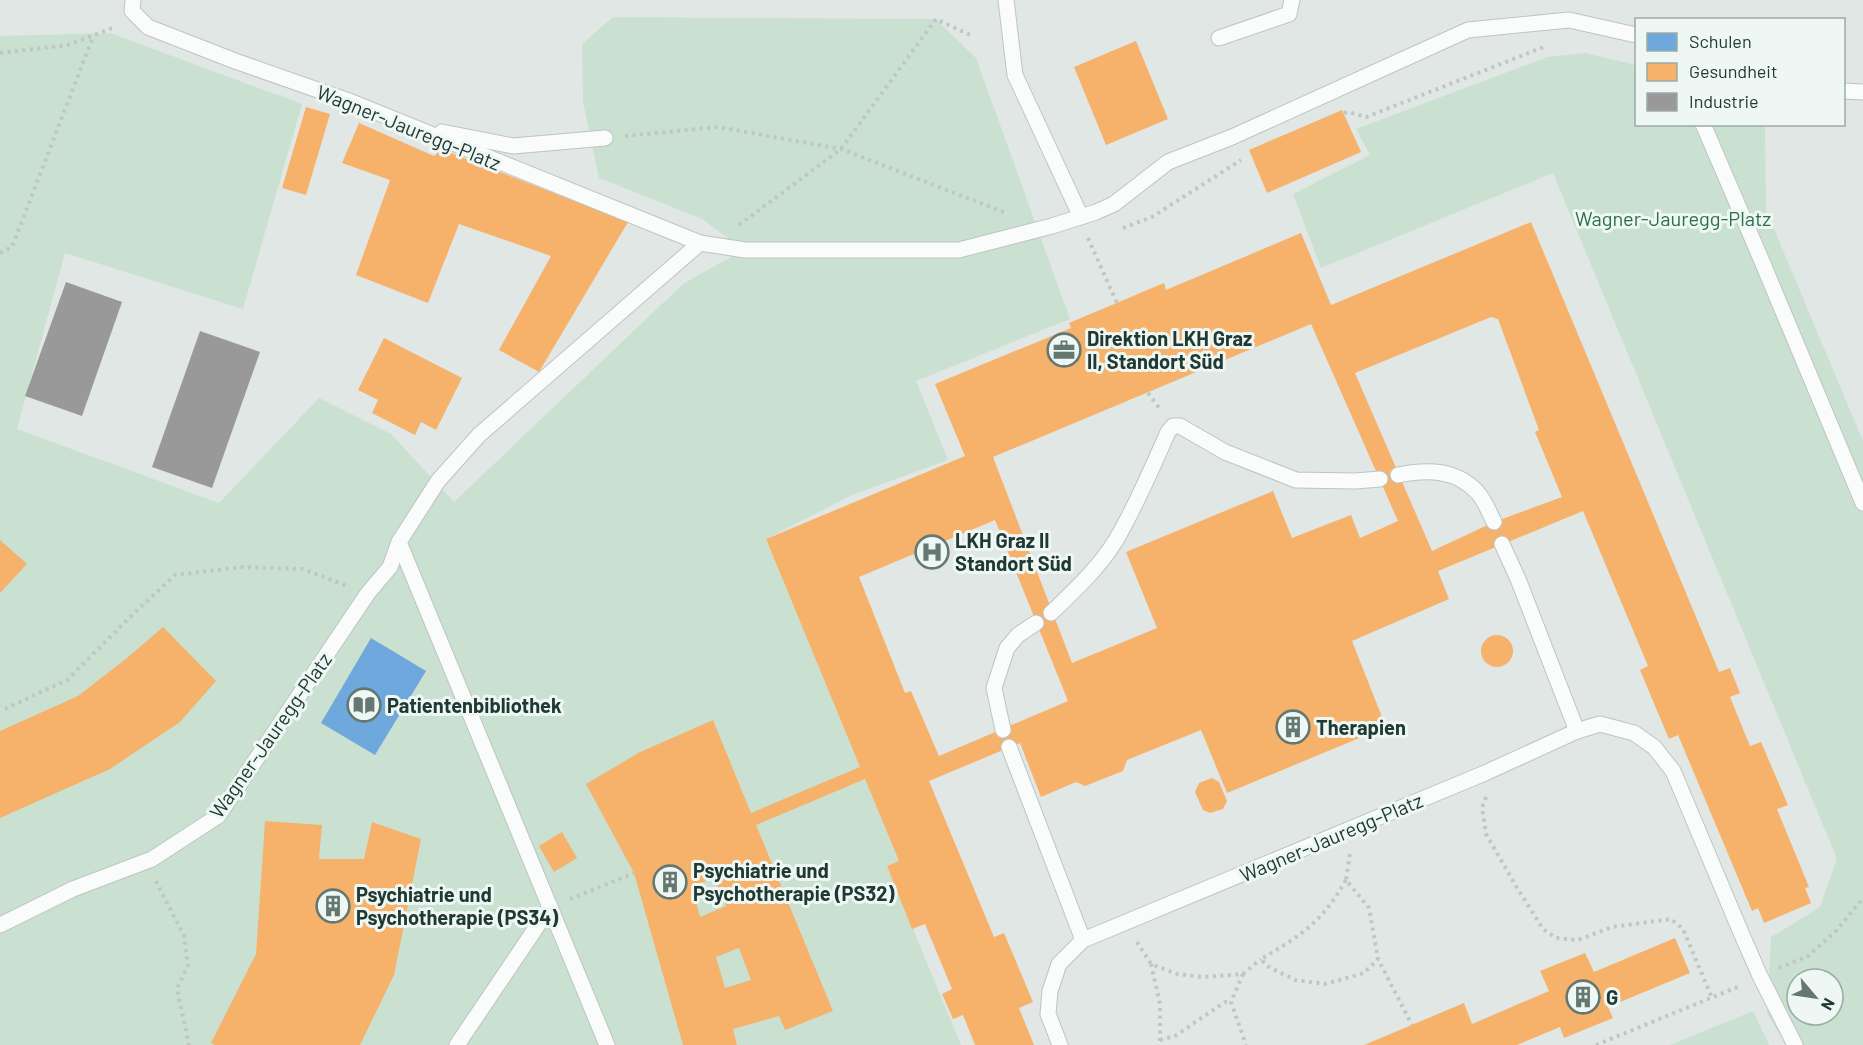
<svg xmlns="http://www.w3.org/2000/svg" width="1863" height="1045" viewBox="0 0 1863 1045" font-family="Barlow,sans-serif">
  <rect width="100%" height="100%" fill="#e1e7e4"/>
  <g fill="#cae1d1" fill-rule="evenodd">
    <path d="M613,17L936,19L976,58L1070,319L916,381L948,460L852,495L766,539L899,861L887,866L961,1045H0V36L110,33L302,104L243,309L65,253L17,429L219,503L319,398L391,434L454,502L684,283L744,250L702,219L599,178L583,102L582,44Z"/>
    <path d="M1585,53L1636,65V124L1765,125L1766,210L1863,441V1045H1787L1767,1014L1771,937L1820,907L1837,859L1553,173L1321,268L1293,194L1370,155L1356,129L1547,57ZM1797,979H1833V1015H1797Z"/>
    <path d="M1753,1011L1769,1045H1670Z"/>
  </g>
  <path fill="#6fa8dc" d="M371,638L426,671L375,755L321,723Z"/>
  <g fill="#f6b26b" fill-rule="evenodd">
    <path d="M1136,41L1168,119L1106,145L1074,67Z"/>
    <path d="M306,107L330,114L306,195L282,188Z"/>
    <path d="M1342,110L1361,152L1267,193L1249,150Z"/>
    <path d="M359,123L434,156L441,149L628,222L539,372L499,350L551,256L459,224L428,303L356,275L390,180L342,163Z"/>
    <path d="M1531,222L1719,672L1730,668L1740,693L1730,697L1750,746L1761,742L1788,805L1777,809L1809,887L1805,888L1811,903L1764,923L1758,908L1752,911L1678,735L1669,739L1640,670L1648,666L1583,511L1438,571L1449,599L1352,641L1386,727L1227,793L1201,730L1127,760L1123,771L1085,786L1076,782L1041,797L1020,743L929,781L994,937L1004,933L1033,1002L1019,1008L1034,1045H975L963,1015L953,1019L942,994L952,989L925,924L912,929L887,866L899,861L865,779L756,825L833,1011L785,1030L779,1016L733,1029L737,1045H683L634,873L586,784L640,752L713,720L751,813L860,767L766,539L965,456L935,384L1071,328L1069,323L1164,283L1166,290L1301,233L1331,305ZM1491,317L1498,319L1539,430L1535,432L1562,497L1494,522L1432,551L1355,373ZM1311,324L1398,521L1360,538L1351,515L1292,538L1273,491L1126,552L1157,628L1072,663L993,457ZM995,520L1068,701L939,756L911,691L905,693L859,577ZM714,878L726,906L700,917L692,886ZM739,948L751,980L725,988L716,957Z"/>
    <path d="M384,338L462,378L436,430L421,422L415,435L372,413L378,400L358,390Z"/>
    <path d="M0,540L27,564L0,593Z"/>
    <path d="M163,627L216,681L180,722L110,769L0,818V731L78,696L127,658Z"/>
    <circle cx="1497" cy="651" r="16"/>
    <path d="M1212,778L1219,782L1227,801L1223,809L1210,813L1203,810L1195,792L1199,783Z"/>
    <path d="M265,821L322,825L319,859H364L372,822L421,839L394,975L360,1045H215L211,1043L256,954Z"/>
    <path d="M562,832L577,858L554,872L539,846Z"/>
    <path d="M1675,938L1690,973L1608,1007L1613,1018L1564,1038L1560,1027L1517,1045H1364L1464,1003L1472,1024L1549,991L1540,971L1585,953L1594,972Z"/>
  </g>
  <g fill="#999">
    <path d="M66,282L122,302L82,416L25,396Z"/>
    <path d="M200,331L260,352L212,488L152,467Z"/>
  </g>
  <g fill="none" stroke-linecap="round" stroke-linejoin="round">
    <g stroke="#bec4c1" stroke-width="17">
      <g id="lane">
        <path d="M133,0L132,11L148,27L235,61L349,101L700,243L745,250H959L1052,226L1096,212L1114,204L1168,162L1232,137L1468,30L1569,20L1636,35"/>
        <path d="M1006,0L1015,75L1081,217"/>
        <path d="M1219,38L1289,14L1292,0"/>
        <path d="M1844,91L1863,92"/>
        <path d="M1703,124L1761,259L1863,503"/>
        <path d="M442,132L513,146L605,138"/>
        <path d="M1398,475C1427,469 1457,469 1478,493C1485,501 1489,512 1494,522"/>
        <path d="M399,542L607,1045"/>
        <path d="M1502,544L1518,579L1577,731"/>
        <path d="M1051,613C1074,591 1099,568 1116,540C1136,506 1152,468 1168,432L1173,426H1180L1225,452L1296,480L1355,481L1380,479"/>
        <path d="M1003,730L994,688L1007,648L1018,635L1036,623"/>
        <path d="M1009,747L1083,940"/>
        <path d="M0,925L73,889L152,859L218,816L368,593L390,567L399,542L438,481L479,435L700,243"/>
        <path d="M457,1045L550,907"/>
        <path d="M1060,1045L1048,1014L1050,991L1059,964L1083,940L1485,773L1577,731L1600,724L1634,733L1654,747L1673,771L1742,935L1760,976L1795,1045"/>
      </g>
    </g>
    <g stroke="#bfc7c5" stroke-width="4" stroke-dasharray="3 4.5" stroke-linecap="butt">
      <path d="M0,53L68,45L115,27"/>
      <path d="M1344,113L1348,112L1366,117L1544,47"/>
      <path d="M625,136L718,127L841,149L1006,213"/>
      <path d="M739,225L841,149L936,19L970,35"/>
      <path d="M1123,228L1152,217L1241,160"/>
      <path d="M1088,238L1117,303"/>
      <path d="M0,253L12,247L93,37"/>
      <path d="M1148,393L1160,409"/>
      <path d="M5,709L67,680L130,617L175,575L243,567L303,569L347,586"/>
      <path d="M1486,797L1482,808L1486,834L1516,886L1543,929L1556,938L1578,940L1612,927L1671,919L1683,929L1712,998"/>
      <path d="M1350,854L1346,880L1369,908L1378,959L1412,1025"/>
      <path d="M1346,880C1322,922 1302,935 1261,959L1267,966L1295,980L1325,984L1364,973L1378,959"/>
      <path d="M156,881L184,936L188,965L177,989L189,1045"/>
      <path d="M570,899L634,873"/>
      <path d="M1137,942L1151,964L1177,974L1203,977L1243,974L1261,959"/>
      <path d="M1151,964L1160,1004V1045"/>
      <path d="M1779,968L1808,956L1836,931L1863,898"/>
      <path d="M1243,974L1231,1002L1246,1045"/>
      <path d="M1160,1040L1175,1036L1225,1002H1231"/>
      <path d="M1596,1045L1740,986"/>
    </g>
    <use href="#lane" stroke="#fafbfb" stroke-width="15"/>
  </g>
  <defs>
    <g id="office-ring" transform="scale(1.725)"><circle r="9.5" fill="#eef7f3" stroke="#647771" stroke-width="1.5"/><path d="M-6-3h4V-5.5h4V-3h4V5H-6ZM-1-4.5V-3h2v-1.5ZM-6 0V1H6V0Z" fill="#647771"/></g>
    <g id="hospital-ring" transform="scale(1.725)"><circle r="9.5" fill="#eef7f3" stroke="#647771" stroke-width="1.5"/><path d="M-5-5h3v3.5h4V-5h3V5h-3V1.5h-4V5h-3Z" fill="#647771"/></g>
    <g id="library-ring" transform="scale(1.725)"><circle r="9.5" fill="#eef7f3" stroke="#647771" stroke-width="1.5"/><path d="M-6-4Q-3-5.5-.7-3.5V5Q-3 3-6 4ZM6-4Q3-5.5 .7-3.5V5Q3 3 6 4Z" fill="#647771"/></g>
    <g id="building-ring" transform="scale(1.725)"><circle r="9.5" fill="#eef7f3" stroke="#647771" stroke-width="1.5"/><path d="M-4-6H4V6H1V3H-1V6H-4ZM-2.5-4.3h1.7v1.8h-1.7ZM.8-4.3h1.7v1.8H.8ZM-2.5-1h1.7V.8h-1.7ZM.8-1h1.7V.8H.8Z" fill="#647771"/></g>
  </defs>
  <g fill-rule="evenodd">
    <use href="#office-ring" x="1064" y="350"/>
    <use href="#hospital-ring" x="932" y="552"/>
    <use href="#library-ring" x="364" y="705"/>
    <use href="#building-ring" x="1293" y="727"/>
    <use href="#building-ring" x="670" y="882"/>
    <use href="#building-ring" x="333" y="906"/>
    <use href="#building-ring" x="1583" y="997"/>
  </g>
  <g text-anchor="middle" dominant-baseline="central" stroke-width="6" stroke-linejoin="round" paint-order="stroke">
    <g font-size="20" fill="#203a33" stroke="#eef7f3">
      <text transform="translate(409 127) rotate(22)">Wagner-Jauregg-Platz</text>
      <text transform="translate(270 735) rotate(-55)">Wagner-Jauregg-Platz</text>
      <text transform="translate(1331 837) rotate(-23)">Wagner-Jauregg-Platz</text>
    </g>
    <g font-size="20" fill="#2a7046" stroke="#eef7f3">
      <text x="1673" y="218">Wagner-Jauregg-Platz</text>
    </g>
    <g font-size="20" font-weight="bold" fill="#203a33" stroke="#eef7f3" text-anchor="start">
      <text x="1087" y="338">Direktion LKH Graz<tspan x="1087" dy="23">II, Standort Süd</tspan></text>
      <text x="955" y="540">LKH Graz II<tspan x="955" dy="23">Standort Süd</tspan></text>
      <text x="387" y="705">Patientenbibliothek</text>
      <text x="1316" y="727">Therapien</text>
      <text x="693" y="870">Psychiatrie und<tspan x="693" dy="23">Psychotherapie (PS32)</tspan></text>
      <text x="356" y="894">Psychiatrie und<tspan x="356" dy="23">Psychotherapie (PS34)</tspan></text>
      <text x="1606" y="997">G</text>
    </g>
  </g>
  <rect x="1635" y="18" width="210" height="108" fill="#eef7f3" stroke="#9caba6" stroke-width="1.5"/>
  <rect x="1647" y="33" width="30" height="18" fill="#6fa8dc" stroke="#9caba6" stroke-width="1.5"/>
  <text x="1689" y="48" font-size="18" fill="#203a33">Schulen</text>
  <rect x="1647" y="63" width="30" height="18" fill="#f6b26b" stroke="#9caba6" stroke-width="1.5"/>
  <text x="1689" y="78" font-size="18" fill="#203a33">Gesundheit</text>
  <rect x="1647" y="93" width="30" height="18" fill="#999999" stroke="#9caba6" stroke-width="1.5"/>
  <text x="1689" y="108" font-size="18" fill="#203a33">Industrie</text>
  <g transform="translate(1815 997) rotate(119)"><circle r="28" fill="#eef7f3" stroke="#9caba6" stroke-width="1.5"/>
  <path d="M0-4.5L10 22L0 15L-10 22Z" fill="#647771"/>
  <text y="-9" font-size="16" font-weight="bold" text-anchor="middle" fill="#203a33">N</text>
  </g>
</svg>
